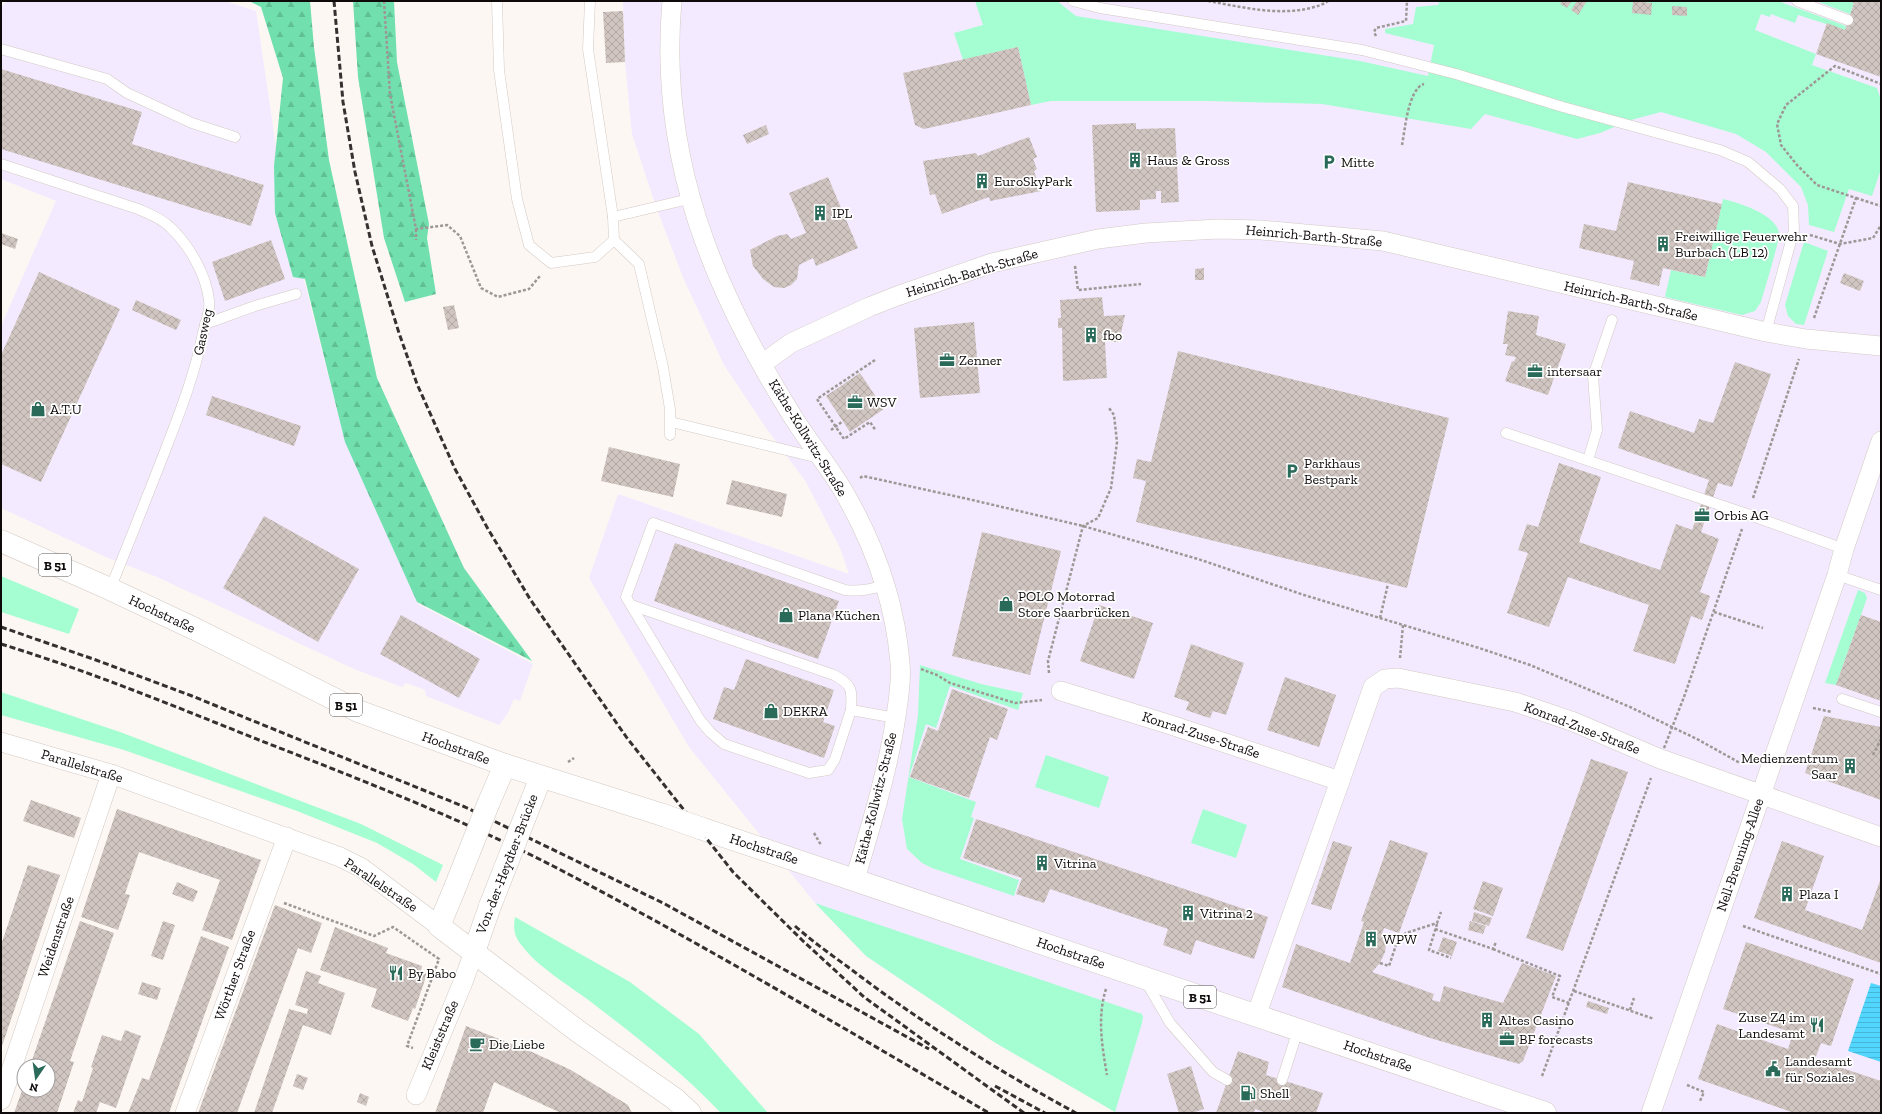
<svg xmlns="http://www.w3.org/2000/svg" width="1882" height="1114" viewBox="0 0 1882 1114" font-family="'Zilla Slab',serif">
  <defs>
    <pattern id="forest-firs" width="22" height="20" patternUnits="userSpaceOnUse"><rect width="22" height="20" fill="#71e0ae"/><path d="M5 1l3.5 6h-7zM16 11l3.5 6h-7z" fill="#61bf94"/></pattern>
    <pattern id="water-rules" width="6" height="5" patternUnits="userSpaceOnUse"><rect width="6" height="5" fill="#52d6fe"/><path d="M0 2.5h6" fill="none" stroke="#46b6d8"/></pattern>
    <pattern id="building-cross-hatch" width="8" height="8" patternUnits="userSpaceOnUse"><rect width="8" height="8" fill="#d0c5c0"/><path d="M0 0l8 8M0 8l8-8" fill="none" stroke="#b1a8a4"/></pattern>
  </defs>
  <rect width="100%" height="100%" fill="#fdf7f3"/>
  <g fill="#f3eaff">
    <path d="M8,1H225L256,11L284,201L345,441L418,604L533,664L520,701L514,699L508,713L499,725L426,696L425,690L406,683L402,687L354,669L157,577L108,558L1,508V326L56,201L1,179V7Z"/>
    <path d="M623,1H1881V1113H1118L994,1042L866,956L815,903L689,747L589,578L618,494L849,574L840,548L806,482L766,428L724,365L684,280L655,204L632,134L625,62Z"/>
  </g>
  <g fill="#a5fdd2">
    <path d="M975,1H1057L1076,16L1360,61L1428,76L1434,45L1385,33V29L1413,24L1416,7L1438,5L1440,1H1778L1846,26L1845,30L1798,15L1795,23L1771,14L1770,17L1761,14L1755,30L1816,54L1812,65L1877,88L1881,100V169L1872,196L1849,189L1834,232L1809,225L1808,205L1801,187L1766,152L1736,134L1661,112L1631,120L1600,133L1577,139L1485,114L1471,129L1322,104L1210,101H1051L1031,105L1018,47L963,60L954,33L983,25Z"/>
    <path d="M1816,1H1849L1854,3L1850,14Z"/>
    <path d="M1723,199C1739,203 1776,214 1779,233C1780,240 1764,291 1761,302L1755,311L1742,315L1665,297L1671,270L1705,277Z"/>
    <path d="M1804,242L1828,251L1804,325L1796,324L1788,316L1785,305Z"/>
    <path d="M1,576L79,609L69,634L1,612Z"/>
    <path d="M1858,590L1865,593L1867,598L1836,685L1825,683Z"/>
    <path d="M920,665L981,684L1023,693L1018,710L950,686L936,728L926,724L909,777L976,802L971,817L974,818L960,859L1019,880L1014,896L932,868L922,863L907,849L902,819L918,715Z"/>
    <path d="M1,692L120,732L361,824L443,865L436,882L413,864L377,843L297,811L124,750L1,715Z"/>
    <path d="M1046,755L1109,777L1099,808L1035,787Z"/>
    <path d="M1203,809L1247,825L1236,858L1191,843Z"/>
    <path d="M815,903L1142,1014L1143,1017L1142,1023L1115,1112L994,1042L866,956Z"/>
    <path d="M515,917L630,982L699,1034L768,1113H721C680,1070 634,1035 587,999C568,985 537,966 523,947C514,937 513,929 515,917Z"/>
  </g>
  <g fill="url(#forest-firs)">
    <path d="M249,1H310L314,47L329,160L377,378L464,568L532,661L417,602L345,442L305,279L293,277L275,213L274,166L283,78L261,7Z"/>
    <path d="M353,1H394L397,62L429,224L427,238L436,294L405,302L384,238L358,77Z"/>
  </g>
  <path fill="url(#water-rules)" d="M1871,983L1881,986V1062L1848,1051Z"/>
  <g fill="url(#building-cross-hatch)">
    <path d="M1562,1H1572L1567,8L1560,4Z"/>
    <path d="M1577,1H1587L1578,15L1571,10Z"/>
    <path d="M1633,1L1652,3L1651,15L1632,13Z"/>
    <path d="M1849,1H1881V77L1816,54L1827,23L1845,30L1854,3Z"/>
    <path d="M1672,6L1687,7V16L1672,15Z"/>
    <path d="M623,11L625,62L606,63L603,12Z"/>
    <path d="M1018,47L1031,105L924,129L915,125L903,73Z"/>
    <path d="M1,69L142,112L132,144L264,185L251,226L1,149Z"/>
    <path d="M1136,123V129L1175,128L1179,202L1161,203V191H1156V199L1140,200V210L1096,212L1092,125Z"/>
    <path d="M766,125L769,134L747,144L743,135Z"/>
    <path d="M1029,137L1037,157L1033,159L1037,169L1034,171L1041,191L990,201L989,197L942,214L935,194L930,195L923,161L976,153L978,156Z"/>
    <path d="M828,177L858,248L816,266L813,258L799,265L797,279L791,285L784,288L774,287L763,279L753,266L750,250L777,236L787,234L791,239L806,233L789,193Z"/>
    <path d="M1628,182L1722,204L1705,277L1663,268L1659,286L1630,279L1634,261L1579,248L1584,224L1616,231Z"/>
    <path d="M1,233L18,239L15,249L1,244Z"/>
    <path d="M271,240L285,279L225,301L212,262Z"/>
    <path d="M1204,268V280H1195V269Z"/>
    <path d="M39,272L120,309L41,482L1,464V355Z"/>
    <path d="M1844,273L1864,281L1860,291L1840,283Z"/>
    <path d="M1102,297L1104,316L1125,315L1119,342H1105L1107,378L1063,381L1062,328H1058V318H1061L1060,300Z"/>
    <path d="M136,300L181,320L176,330L132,310Z"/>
    <path d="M454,305L459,328L448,330L443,307Z"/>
    <path d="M1508,311L1539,316L1536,335L1566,344L1548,395L1505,381L1512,361L1514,362L1516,357L1505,355L1508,344H1503Z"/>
    <path d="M974,322L980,393L920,398L914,328Z"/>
    <path d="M1178,351L1449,418L1407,588L1136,522L1146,481L1133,478L1137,459L1151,462Z"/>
    <path d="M1735,362L1771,374L1732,487L1718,483L1701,532L1719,539L1700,592L1710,596L1702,620L1691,616L1675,664L1633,651L1649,605L1568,577L1549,627L1507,613L1528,553L1518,550L1527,524L1538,527L1559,463L1601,477L1579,542L1660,570L1676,524L1692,530L1709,480L1618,448L1630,411L1694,433L1699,419L1713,423Z"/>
    <path d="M860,373L884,409L850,432L826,396Z"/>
    <path d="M212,396L301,426L294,446L206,415Z"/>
    <path d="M609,447L680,464L673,497L601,481Z"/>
    <path d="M732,480L787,494L782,517L726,504Z"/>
    <path d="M264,516L359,569L318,642L223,588Z"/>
    <path d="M982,532L1061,551L1030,675L952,656Z"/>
    <path d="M675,543L839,601L818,659L654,601Z"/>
    <path d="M1099,605L1153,623L1134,679L1080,661Z"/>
    <path d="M401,615L480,659L459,698L380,654Z"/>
    <path d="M1861,615L1881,622V701L1836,685Z"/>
    <path d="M1191,644L1244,663L1226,715L1213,711L1210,718L1203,716L1186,710L1189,702L1174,697Z"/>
    <path d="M746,659L834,690L823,722L835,726L824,758L713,719L724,687L734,690Z"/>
    <path d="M1285,677L1336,695L1319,747L1267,730Z"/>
    <path d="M952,689L1008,709L997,740L990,737L969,798L910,777L928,727L938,731Z"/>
    <path d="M1824,716L1881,727V800L1805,773Z"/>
    <path d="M1591,759L1628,772L1563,951L1526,938Z"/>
    <path d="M31,800L81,818L74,838L23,821Z"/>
    <path d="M117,809L261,860L232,940L202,930L220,880L139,852L125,894L130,895L118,930L81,917Z"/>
    <path d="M976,819L1268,917L1254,959L1196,940L1191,955L1163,945L1168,929L1050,889L1044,903L1016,894L1022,878L963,858Z"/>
    <path d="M1390,840L1428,853L1399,933L1384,928L1382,934L1386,944L1385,952L1380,963L1372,972L1434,994L1432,1000L1440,1002L1444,986L1503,1003L1522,963L1556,976L1523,1061L1519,1064L1430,1038L1282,987L1296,944L1350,963L1364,922L1361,921Z"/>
    <path d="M1333,841L1352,847L1331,910L1311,904Z"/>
    <path d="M1782,841L1824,856L1805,910L1862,930L1881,878V963L1754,918Z"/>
    <path d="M28,865L60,875L1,1049V945Z"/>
    <path d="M1483,881L1503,888L1493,916L1473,909Z"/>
    <path d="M177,882L198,891L193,902L172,894Z"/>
    <path d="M275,905L322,923L311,953L298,948L237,1113H198Z"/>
    <path d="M1474,912L1492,918L1489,926L1472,921Z"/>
    <path d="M80,921L114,933L70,1061L74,1062L57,1113H14L24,1085V1090H48V1066H30Z"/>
    <path d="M163,921L175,925L163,960L151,956Z"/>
    <path d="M1470,921L1486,926L1483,934L1468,930Z"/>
    <path d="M335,927L388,948L386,953L422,966L421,971L427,974L415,1009L413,1008L408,1021L371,1007L377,989L320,970Z"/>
    <path d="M201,936L229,947L169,1113H128L142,1078L149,1080Z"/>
    <path d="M1443,937L1457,942L1452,956L1438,951Z"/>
    <path d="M1746,942L1854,979L1831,1046L1821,1043L1815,1059L1881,1081V1113H1794L1698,1079L1717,1024L1788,1049L1793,1033L1723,1009Z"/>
    <path d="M306,971L321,976L318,983L345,993L331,1035L303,1025L272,1113H254L289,1009L307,1014L308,1009L295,1005Z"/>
    <path d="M142,982L161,988L157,1000L138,994Z"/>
    <path d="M1588,1001L1609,1008L1607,1014L1586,1007Z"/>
    <path d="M466,1026L532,1052L571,1070L628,1105L632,1113H561L494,1082L483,1113H435Z"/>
    <path d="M125,1030L141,1036L116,1108L100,1102L96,1113H73L78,1100L82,1102L93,1068L91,1067L102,1035L121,1041Z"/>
    <path d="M1238,1051L1269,1062L1266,1075L1323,1093L1316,1113H1267L1255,1109L1254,1113H1216Z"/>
    <path d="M1191,1066L1204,1109L1192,1113H1179L1167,1074Z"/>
    <path d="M297,1074L308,1078L303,1090L293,1086Z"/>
    <path d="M360,1093L369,1097L366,1106L357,1102Z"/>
  </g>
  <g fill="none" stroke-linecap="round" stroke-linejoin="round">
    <g stroke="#d3c9c3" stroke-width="11">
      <g id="lane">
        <path d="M497,1L499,70L517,199L529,245L551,263L595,257L614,240L613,217L689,199"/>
        <path d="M590,1L588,49L613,217"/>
        <path d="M1073,1L1100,8L1362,50L1456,74L1563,107L1720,150L1748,162L1780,189L1793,206L1794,230L1766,332"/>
        <path d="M1797,1L1848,20"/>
        <path d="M1,49L107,79L127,93L192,123L235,137"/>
        <path d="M1,164L138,209C149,214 161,218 170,227C189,245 206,274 209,300C211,310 205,324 203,333C195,374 180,412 165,451C147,497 129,543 110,589"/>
        <path d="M614,240L639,264L663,367L670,409V435"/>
        <path d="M205,324L255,306L296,294"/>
        <path d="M671,422L819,458"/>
        <path d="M1506,433L1747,514L1844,549"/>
        <path d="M1588,460L1597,430L1593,376L1612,320"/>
        <path d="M1837,575L1881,590"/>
        <path d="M631,605L834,675C853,685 852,690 851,710L896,718"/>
        <path d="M1842,699L1881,712"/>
        <path d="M851,710L835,759L828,770L809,773L724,744L710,732L700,720L626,597L653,523L845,590C860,592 871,589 886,585"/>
        <path d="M1145,980L1170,1023L1213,1072L1227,1080"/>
        <path d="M1282,1080L1298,1030"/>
      </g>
    </g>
    <g stroke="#d3c9c3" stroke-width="20">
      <g id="street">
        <path d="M672,1C658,156 712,288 793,417C808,441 826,463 841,487C873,541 895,600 900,663C902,684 897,708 894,729C885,780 870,829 855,879"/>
        <path d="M762,364L791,343L869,307L897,296L992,263L1098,239L1146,233L1218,229L1261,230L1383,241L1766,332L1806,339L1881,346"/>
        <path d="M1061,691L1171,725L1340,781L1373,687L1385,679L1398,678L1515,702L1574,722L1658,758L1881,837"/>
        <path d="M1,742L111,774L340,857L362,868L439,926"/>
        <path d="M1256,1016L1340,781"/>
        <path d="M416,1095L463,982L474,952"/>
        <path d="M1,1100L111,774"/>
        <path d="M185,1113L287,837"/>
        <path d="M1651,1113L1837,575L1844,549L1881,441"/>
      </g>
    </g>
    <g stroke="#d3c9c3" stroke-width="23">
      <g id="secondary">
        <path d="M489,802L505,765"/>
        <path d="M525,817L541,777"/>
        <path d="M454,890L439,926L579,1032L675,1099L690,1113"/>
        <path d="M474,952L490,906"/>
      </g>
    </g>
    <g stroke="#d3c9c3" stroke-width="23">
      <g id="primary">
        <path d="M1,541L110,589L195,629L358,711L505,765L663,815"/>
        <path d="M700,828L1545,1113"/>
      </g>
    </g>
    <g stroke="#9d9895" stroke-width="2.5" stroke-dasharray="3 2" stroke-linecap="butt">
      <path d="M384,1L390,94L416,229L447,225L460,236L481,288L498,297L529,289L540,276"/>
      <path d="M1208,1C1242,7 1276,16 1311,8C1317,6 1323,5 1328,1"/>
      <path d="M1376,36L1374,32L1376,28L1406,21L1407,1"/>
      <path d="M1402,145C1405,130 1408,89 1424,84"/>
      <path d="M1856,198L1881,206"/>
      <path d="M416,229V240"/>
      <path d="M1810,235L1840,244L1873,238L1881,225"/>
      <path d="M1075,266L1078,290L1141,284"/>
      <path d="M1814,318L1856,198L1817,185L1797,165L1781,145L1777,124L1786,105L1835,66L1881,84"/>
      <path d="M875,360L817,399L844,439L870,422L876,431"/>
      <path d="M831,430L843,421"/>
      <path d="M860,478L863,476L968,499L1083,526L1198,559L1304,595L1479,648L1530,665L1630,707L1697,739L1740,763"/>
      <path d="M1753,498L1799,359"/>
      <path d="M1714,612L1763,628"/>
      <path d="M1380,618L1388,584"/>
      <path d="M1400,658L1403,625"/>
      <path d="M921,669L937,675L950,683L1015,703L1042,700"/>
      <path d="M1049,673L1048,661L1083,526L1098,518L1111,488L1117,442L1114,415L1109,408"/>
      <path d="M1684,697L1742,529"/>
      <path d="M1813,708L1832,712"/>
      <path d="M1873,755L1881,739"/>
      <path d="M568,762L574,758"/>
      <path d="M814,833L821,845"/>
      <path d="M284,903L374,936L393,927L439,959L407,1046L413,1048"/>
      <path d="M1437,924L1429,950L1451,958"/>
      <path d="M1743,926L1881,974"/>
      <path d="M1435,929L1493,949L1496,942"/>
      <path d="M1493,949L1560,976L1552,997L1569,1003"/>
      <path d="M1380,963L1389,966L1398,939L1406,933L1437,923L1441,912"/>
      <path d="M1106,989C1097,1017 1102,1046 1107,1075"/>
      <path d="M1574,991L1654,1019"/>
      <path d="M1630,1010L1634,998"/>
      <path d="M1542,1076L1651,778"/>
      <path d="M1687,1085L1704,1092L1700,1101"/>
    </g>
    <use href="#lane" stroke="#fff" stroke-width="10"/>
    <use href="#street" stroke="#fff" stroke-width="19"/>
    <use href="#secondary" stroke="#fff" stroke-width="22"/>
    <use href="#primary" stroke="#fff" stroke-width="22"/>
    <g stroke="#353130" stroke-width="3" stroke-dasharray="6 3" stroke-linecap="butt">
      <path d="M334,1L343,102L355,172L372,246L399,333L417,384L455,469L488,529L530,599L627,738L733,872L802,940L864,997L1024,1113"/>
      <path d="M1,627L96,660L192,696L465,807L663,903L929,1049"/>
      <path d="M1,644C89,671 174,706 259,740C357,778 459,818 553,866C701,943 845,1029 989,1113"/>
      <path d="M795,926C812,941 830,954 848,967C920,1022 997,1070 1076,1113"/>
      <path d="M995,1086L1045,1113"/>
    </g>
    <g stroke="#d3c9c3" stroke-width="23" stroke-linecap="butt">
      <g id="secondary-bridge">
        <path d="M454,890L489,802"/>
        <path d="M490,906L525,817"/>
      </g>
    </g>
    <g stroke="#d3c9c3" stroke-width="23" stroke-linecap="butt">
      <path id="primary-bridge" d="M663,815L700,828"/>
    </g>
    <path stroke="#9d9895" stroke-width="2.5" stroke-dasharray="3 2" stroke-linecap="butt" d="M1664,748L1684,697"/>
    <use href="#secondary-bridge" stroke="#fff" stroke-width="22"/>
    <use href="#primary-bridge" stroke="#fff" stroke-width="22"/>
  </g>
  <defs>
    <g id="building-bare" transform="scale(1.2)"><path d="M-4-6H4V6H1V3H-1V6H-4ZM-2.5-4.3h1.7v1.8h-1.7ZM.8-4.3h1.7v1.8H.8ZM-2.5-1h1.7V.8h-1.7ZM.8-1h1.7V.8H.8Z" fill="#296a59" stroke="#fff" stroke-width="2.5" paint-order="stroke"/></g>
    <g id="parking-bare" transform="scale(1.2)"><path d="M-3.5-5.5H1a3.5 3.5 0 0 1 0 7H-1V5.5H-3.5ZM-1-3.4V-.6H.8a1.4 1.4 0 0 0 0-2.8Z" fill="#296a59" stroke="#fff" stroke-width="2.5" paint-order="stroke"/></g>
    <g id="office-bare" transform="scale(1.2)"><path d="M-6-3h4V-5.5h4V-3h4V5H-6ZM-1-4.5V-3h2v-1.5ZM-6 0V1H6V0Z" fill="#296a59" stroke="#fff" stroke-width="2.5" paint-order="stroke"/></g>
    <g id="shop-bare" transform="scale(1.2)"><path d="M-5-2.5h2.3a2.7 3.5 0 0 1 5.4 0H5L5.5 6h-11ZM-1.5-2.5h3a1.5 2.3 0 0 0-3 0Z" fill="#296a59" stroke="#fff" stroke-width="2.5" paint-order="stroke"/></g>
    <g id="restaurant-bare" transform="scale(1.2)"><path d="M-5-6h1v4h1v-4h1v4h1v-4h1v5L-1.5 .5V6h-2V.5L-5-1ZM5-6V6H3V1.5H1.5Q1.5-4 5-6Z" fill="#296a59" stroke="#fff" stroke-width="2.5" paint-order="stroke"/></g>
    <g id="cafe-bare" transform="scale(1.2)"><path d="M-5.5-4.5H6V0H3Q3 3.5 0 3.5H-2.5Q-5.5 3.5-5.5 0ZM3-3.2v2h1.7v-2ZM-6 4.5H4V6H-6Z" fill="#296a59" stroke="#fff" stroke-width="2.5" paint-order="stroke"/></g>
    <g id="civic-bare" transform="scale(1.2)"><path d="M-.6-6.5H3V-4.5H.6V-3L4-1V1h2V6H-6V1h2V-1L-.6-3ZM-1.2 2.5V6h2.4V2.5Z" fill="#296a59" stroke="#fff" stroke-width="2.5" paint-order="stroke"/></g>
    <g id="fuel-bare" transform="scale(1.2)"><path d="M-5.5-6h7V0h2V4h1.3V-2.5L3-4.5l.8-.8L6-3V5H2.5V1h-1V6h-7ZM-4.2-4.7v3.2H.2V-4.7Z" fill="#296a59" stroke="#fff" stroke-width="2.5" paint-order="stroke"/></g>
  </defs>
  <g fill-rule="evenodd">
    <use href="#building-bare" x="1135" y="160"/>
    <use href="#parking-bare" x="1329" y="162"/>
    <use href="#building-bare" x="982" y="181"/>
    <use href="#building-bare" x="820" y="213"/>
    <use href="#building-bare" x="1663" y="244"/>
    <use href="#building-bare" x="1091" y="335"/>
    <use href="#office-bare" x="947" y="360"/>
    <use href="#office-bare" x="1535" y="371"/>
    <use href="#office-bare" x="855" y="402"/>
    <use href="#shop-bare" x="38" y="409"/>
    <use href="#parking-bare" x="1292" y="471"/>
    <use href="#office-bare" x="1702" y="515"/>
    <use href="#shop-bare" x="1006" y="604"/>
    <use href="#shop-bare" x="786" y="615"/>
    <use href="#shop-bare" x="771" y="711"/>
    <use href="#building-bare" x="1850" y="766"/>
    <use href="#building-bare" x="1042" y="863"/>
    <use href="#building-bare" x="1787" y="894"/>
    <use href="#building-bare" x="1188" y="913"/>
    <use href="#building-bare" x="1371" y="939"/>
    <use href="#restaurant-bare" x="396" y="973"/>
    <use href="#building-bare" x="1487" y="1020"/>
    <use href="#restaurant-bare" x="1817" y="1025"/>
    <use href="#office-bare" x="1507" y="1039"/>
    <use href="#cafe-bare" x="477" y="1044"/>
    <use href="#civic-bare" x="1773" y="1069"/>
    <use href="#fuel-bare" x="1248" y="1093"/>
  </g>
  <g text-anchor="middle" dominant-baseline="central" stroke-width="3.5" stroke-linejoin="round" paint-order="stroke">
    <g fill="#fff" stroke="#565453" stroke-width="1">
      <rect x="39" y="554" width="32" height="22" rx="3"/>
      <rect x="330" y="694" width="32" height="22" rx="3"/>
      <rect x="1184" y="986" width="32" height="22" rx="3"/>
    </g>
    <g font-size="13" font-weight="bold" fill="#0e0a09">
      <text x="55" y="565">B 51</text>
      <text x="346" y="705">B 51</text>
      <text x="1200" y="997">B 51</text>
    </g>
    <g font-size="14" fill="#0e0a09" stroke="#fff" text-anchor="start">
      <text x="1147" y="160">Haus &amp; Gross</text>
      <text x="1341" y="162">Mitte</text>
      <text x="994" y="181">EuroSkyPark</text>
      <text x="832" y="213">IPL</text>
      <text x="1675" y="236">Freiwillige Feuerwehr<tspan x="1675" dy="16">Burbach (LB 12)</tspan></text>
      <text x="1103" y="335">fbo</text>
      <text x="959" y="360">Zenner</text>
      <text x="1547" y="371">intersaar</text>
      <text x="867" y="402">WSV</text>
      <text x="50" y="409">A.T.U</text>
      <text x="1304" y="463">Parkhaus<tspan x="1304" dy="16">Bestpark</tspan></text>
      <text x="1714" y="515">Orbis AG</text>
      <text x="1018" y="596">POLO Motorrad<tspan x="1018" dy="16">Store Saarbrücken</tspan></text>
      <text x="798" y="615">Plana Küchen</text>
      <text x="783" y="711">DEKRA</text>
      <text x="1838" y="758" text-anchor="end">Medienzentrum<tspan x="1838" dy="16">Saar</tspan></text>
      <text x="1054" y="863">Vitrina</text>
      <text x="1799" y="894">Plaza I</text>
      <text x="1200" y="913">Vitrina 2</text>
      <text x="1383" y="939">WPW</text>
      <text x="408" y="973">By Babo</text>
      <text x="1805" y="1017" text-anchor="end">Zuse Z4 im<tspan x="1805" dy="16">Landesamt</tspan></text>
      <text x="1499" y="1020">Altes Casino</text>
      <text x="1519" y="1039">BF forecasts</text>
      <text x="489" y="1044">Die Liebe</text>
      <text x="1785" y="1061">Landesamt<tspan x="1785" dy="16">für Soziales</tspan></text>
      <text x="1260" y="1093">Shell</text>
    </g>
    <g font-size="14" fill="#0e0a09" stroke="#fff">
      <text transform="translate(1314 236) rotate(5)">Heinrich-Barth-Straße</text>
      <text transform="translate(972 273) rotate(-17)">Heinrich-Barth-Straße</text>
      <text transform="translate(1631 301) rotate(13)">Heinrich-Barth-Straße</text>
      <text transform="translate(203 332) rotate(-78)">Gasweg</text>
      <text transform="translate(808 438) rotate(58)">Käthe-Kollwitz-Straße</text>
      <text transform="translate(162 614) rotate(25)">Hochstraße</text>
      <text transform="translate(1582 728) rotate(21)">Konrad-Zuse-Straße</text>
      <text transform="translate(1201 735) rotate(18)">Konrad-Zuse-Straße</text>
      <text transform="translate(456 748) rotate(20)">Hochstraße</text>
      <text transform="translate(82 766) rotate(17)">Parallelstraße</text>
      <text transform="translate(876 798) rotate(-76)">Käthe-Kollwitz-Straße</text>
      <text transform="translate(764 849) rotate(18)">Hochstraße</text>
      <text transform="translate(1740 855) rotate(-71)">Nell-Breuning-Allee</text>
      <text transform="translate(507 864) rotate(-69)">Von-der-Heydter-Brücke</text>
      <text transform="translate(381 885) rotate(34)">Parallelstraße</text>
      <text transform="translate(56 937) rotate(-71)">Weidenstraße</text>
      <text transform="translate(1071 953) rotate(19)">Hochstraße</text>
      <text transform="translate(235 975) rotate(-70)">Wörther Straße</text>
      <text transform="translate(440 1035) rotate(-67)">Kleiststraße</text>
      <text transform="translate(1378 1056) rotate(19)">Hochstraße</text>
    </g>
  </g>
  <rect width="1882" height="1114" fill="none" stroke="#0e0a09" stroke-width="4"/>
  <g transform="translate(36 1078) rotate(193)"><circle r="19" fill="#ffffff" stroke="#9f9d9d"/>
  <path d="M0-3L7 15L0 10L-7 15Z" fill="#296a59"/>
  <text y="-6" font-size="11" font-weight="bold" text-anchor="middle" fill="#0e0a09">N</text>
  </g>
</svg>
